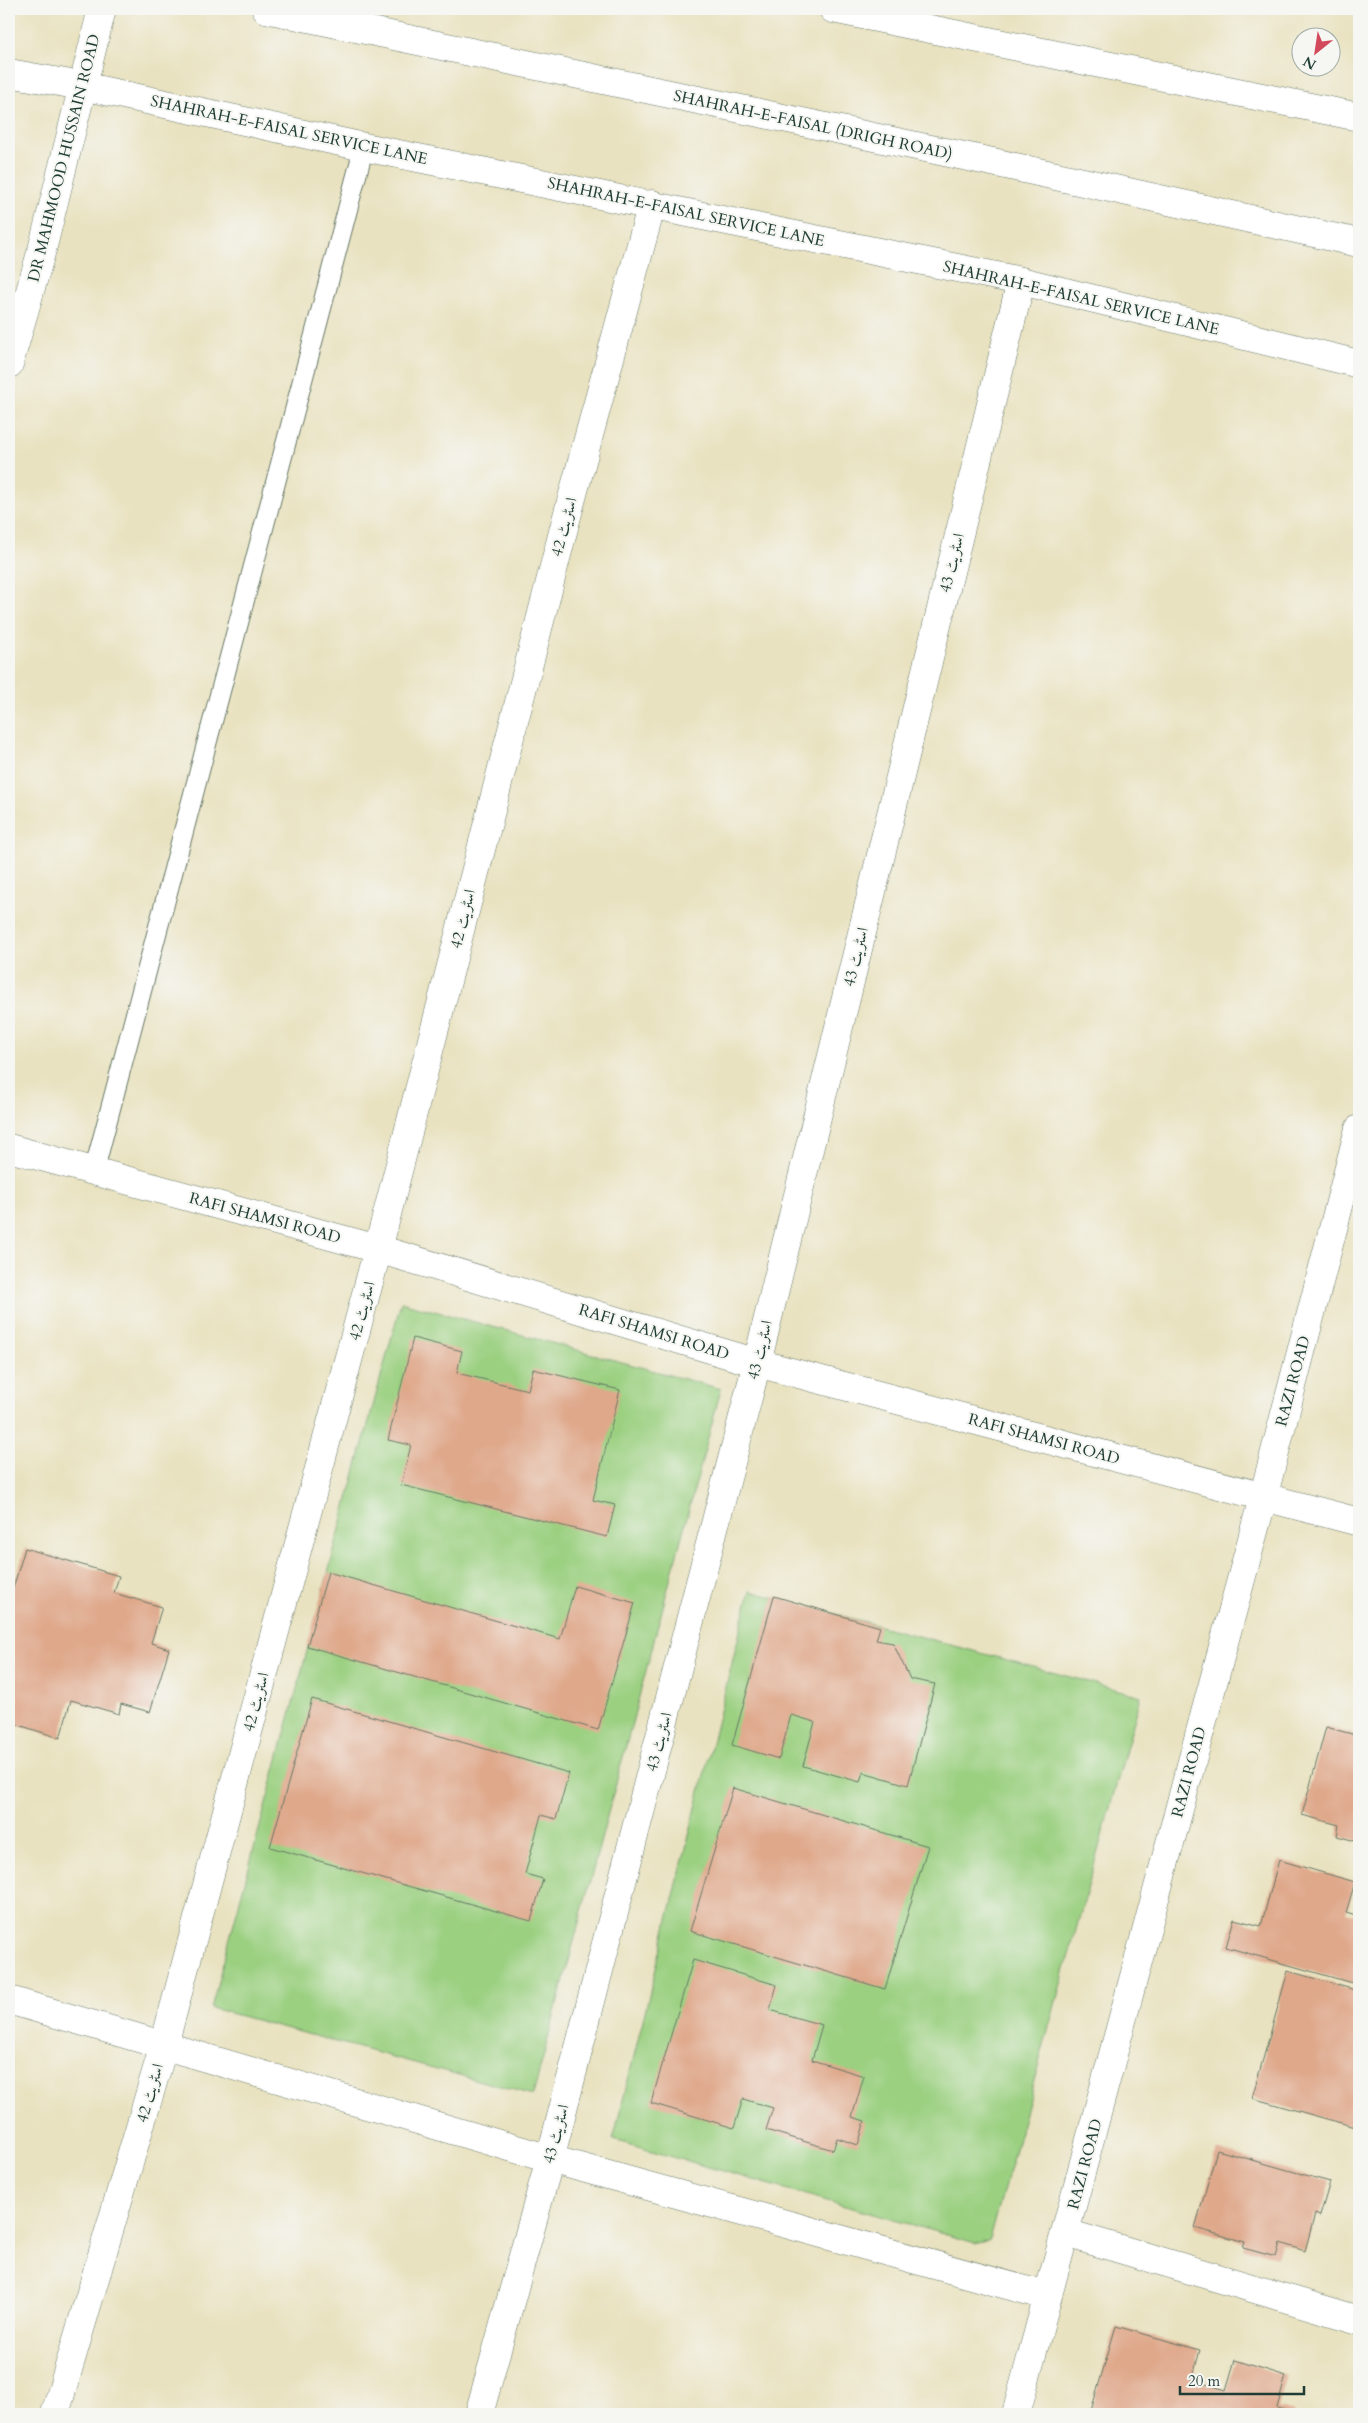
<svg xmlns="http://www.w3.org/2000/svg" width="1368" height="2423" viewBox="0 0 1368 2423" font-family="Cardo,Amiri,serif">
  <rect width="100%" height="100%" fill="#f6f6f2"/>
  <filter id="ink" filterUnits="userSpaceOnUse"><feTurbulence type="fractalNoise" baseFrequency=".02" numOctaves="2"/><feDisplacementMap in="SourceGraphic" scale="10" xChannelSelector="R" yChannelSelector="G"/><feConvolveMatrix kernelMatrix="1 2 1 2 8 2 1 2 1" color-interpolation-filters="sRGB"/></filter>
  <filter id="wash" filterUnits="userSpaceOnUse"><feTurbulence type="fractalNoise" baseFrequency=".0096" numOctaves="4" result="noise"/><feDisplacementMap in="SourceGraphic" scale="20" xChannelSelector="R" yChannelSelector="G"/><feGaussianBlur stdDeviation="1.12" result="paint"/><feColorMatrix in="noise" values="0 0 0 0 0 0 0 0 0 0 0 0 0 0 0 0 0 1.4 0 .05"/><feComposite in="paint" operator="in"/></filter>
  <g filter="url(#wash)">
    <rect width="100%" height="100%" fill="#e9e2c0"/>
    <g fill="#9bd081" stroke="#5d865a">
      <path d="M401,1302L721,1389L533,2095L211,2008Z"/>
      <path d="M750,1591L1141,1696L990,2239L975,2243L613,2140Z"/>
    </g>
    <g id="blocks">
      <g fill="#dfa88b">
        <path d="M413,1338L462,1351L457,1373L528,1390L533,1369L620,1390L593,1500L615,1505L607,1537L401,1485L411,1445L388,1440Z"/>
        <path d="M25,1548L119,1576L114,1593L162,1607L151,1643L169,1649L150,1712L121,1704L119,1714L71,1700L60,1738L9,1722V1602Z"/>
        <path d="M328,1572L560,1639L575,1586L635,1603L598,1730L307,1646Z"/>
        <path d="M774,1596L880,1627L876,1640L893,1643L910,1679L935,1684L908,1785L863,1772L860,1782L803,1766L815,1722L791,1715L779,1759L732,1745Z"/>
        <path d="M312,1699L569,1773L556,1819L541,1815L525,1874L543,1879L531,1921L270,1847Z"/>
        <path d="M1326,1727L1359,1736V1842L1337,1836L1339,1825L1302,1815Z"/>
        <path d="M733,1788L928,1846L885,1989L690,1931Z"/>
        <path d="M1279,1860L1355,1882L1346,1913L1359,1917V1985L1226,1947L1234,1919L1261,1926Z"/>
        <path d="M693,1960L777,1985L770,2010L822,2025L812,2060L864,2076L852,2117L865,2121L858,2145L837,2138L833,2150L766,2130L773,2108L743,2099L734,2128L651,2103Z"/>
        <path d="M1288,1971L1359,1991V2128L1252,2098Z"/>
        <path d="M1217,2150L1330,2182L1320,2216L1315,2214L1305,2251L1280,2243L1276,2257L1243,2248L1245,2242L1195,2228Z"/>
        <path d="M1116,2326L1200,2350L1192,2380L1226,2390L1235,2360L1286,2376L1277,2408L1295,2412L1294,2414H1090Z"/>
      </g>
    </g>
  </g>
  <g filter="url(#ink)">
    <use href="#blocks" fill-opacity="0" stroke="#667765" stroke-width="1"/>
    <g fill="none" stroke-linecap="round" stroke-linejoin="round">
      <g stroke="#667765" stroke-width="21">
        <path id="service" d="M94,1171L364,147"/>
      </g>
      <g stroke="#667765" stroke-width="29">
        <g id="minor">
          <path d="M9,73L82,86L364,147L1021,281L1359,364"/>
          <path d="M9,1148L378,1249L757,1363L1359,1522"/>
          <path d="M9,2000L550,2159L1047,2296"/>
          <path d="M1066,2233L1359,2320"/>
          <path d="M55,2414L164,2045L378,1249L566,520L652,204"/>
          <path d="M479,2414L550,2159L757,1363L1021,281"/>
          <path d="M1016,2414L1263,1498L1359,1129"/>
        </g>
      </g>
      <g stroke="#667765" stroke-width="29">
        <path id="secondary" d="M9,364L43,246L102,9"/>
      </g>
      <g stroke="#667765" stroke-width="29">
        <g id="trunk">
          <path d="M266,9L997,163L1359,243"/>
          <path d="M833,9L1359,117"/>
        </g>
      </g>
      <use href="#service" stroke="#fff" stroke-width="19"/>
      <use href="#minor" stroke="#fff" stroke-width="28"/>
      <use href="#secondary" stroke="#fff" stroke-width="28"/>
      <use href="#trunk" stroke="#fff" stroke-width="28"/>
    </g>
  </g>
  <g text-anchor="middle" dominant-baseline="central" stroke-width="4" stroke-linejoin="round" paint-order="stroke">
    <g font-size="16" fill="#1f3d34" stroke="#f6f6f2">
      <text transform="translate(813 125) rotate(12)">SHAHRAH-E-FAISAL (DRIGH ROAD)</text>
      <text transform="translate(289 130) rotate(12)">SHAHRAH-E-FAISAL SERVICE LANE</text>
      <text transform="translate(64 158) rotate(-76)">DR MAHMOOD HUSSAIN ROAD</text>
      <text transform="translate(686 212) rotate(12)">SHAHRAH-E-FAISAL SERVICE LANE</text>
      <text transform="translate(1081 298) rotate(13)">SHAHRAH-E-FAISAL SERVICE LANE</text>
      <text transform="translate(564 527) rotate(-75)">اسٹریٹ 42</text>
      <text transform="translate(952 563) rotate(-76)">اسٹریٹ 43</text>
      <text transform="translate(463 919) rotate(-76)">اسٹریٹ 42</text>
      <text transform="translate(856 957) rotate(-76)">اسٹریٹ 43</text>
      <text transform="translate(265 1218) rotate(15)">RAFI SHAMSI ROAD</text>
      <text transform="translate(362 1311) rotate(-75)">اسٹریٹ 42</text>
      <text transform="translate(654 1332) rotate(17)">RAFI SHAMSI ROAD</text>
      <text transform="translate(760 1350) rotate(-76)">اسٹریٹ 43</text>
      <text transform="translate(1293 1381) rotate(-75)">RAZI ROAD</text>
      <text transform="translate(1044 1439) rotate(15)">RAFI SHAMSI ROAD</text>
      <text transform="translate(256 1702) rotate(-75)">اسٹریٹ 42</text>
      <text transform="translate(659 1742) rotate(-75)">اسٹریٹ 43</text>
      <text transform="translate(1189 1772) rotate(-75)">RAZI ROAD</text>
      <text transform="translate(150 2093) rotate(-74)">اسٹریٹ 42</text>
      <text transform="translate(556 2134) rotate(-75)">اسٹریٹ 43</text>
      <text transform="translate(1085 2164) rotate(-75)">RAZI ROAD</text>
    </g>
  </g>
  <rect width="1368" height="2423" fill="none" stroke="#f6f6f2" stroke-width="30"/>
  <g transform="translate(1316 52) rotate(210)"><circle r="24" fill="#f6f6f2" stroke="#a0aca6"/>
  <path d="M0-4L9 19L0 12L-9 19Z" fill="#d1495b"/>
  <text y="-8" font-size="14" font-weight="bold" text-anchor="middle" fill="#1f3d34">N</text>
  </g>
  <path d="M1180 2386v8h124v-8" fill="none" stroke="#1f3d34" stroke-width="2.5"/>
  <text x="1188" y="2386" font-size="15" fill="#1f3d34" stroke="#f6f6f2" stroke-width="4" paint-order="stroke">20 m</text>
</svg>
